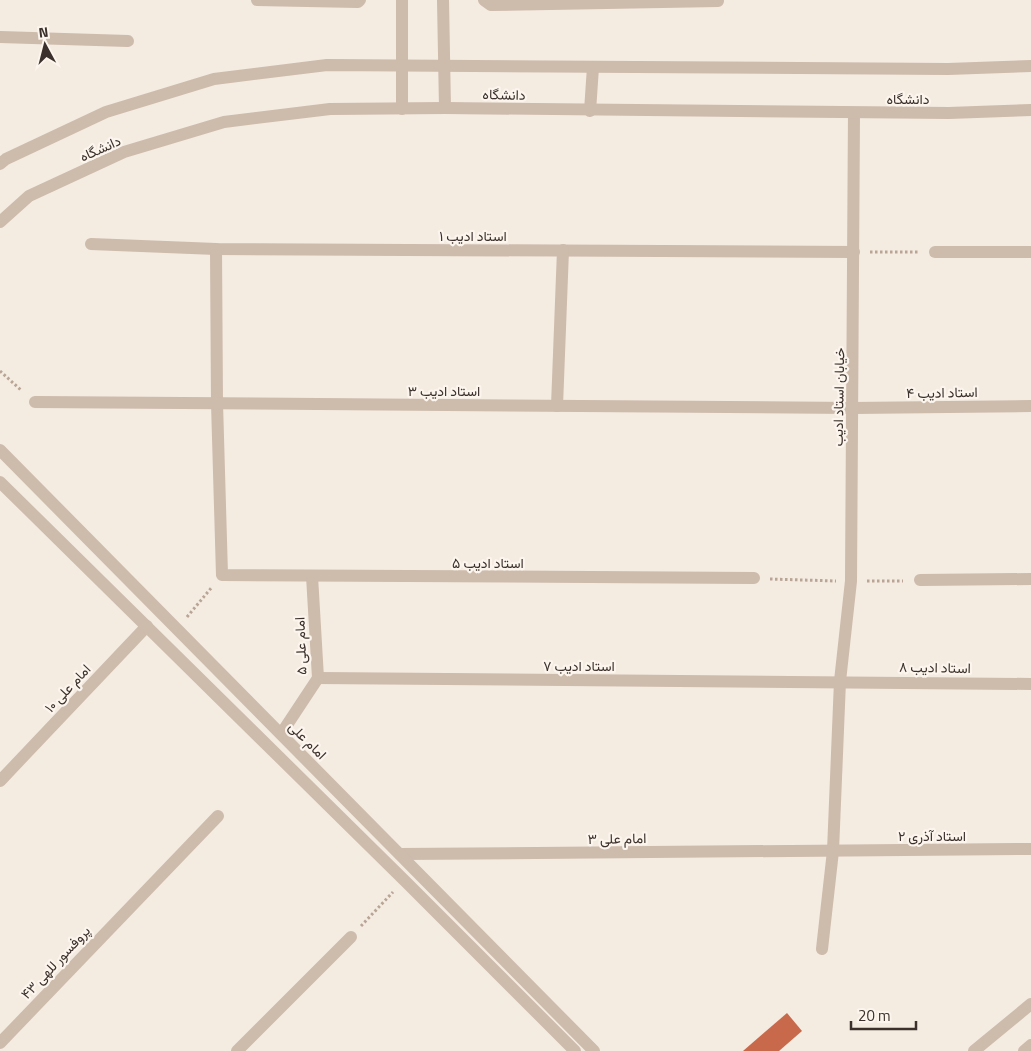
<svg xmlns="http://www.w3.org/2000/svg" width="1031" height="1051" viewBox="0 0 1031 1051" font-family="'Titillium Web',Vazirmatn,sans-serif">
  <rect width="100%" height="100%" fill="#f4ebe1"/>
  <path fill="#c8694b" d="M787,1013L802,1031L779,1051H743Z"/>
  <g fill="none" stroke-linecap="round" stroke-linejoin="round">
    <g stroke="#b9a596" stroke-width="3" stroke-dasharray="2.5 2.5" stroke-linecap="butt">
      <path d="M870,252H919"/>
      <path d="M0,371L22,391"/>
      <path d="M770,579L836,581"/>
      <path d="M867,581H903"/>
      <path d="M187,617L212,587"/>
      <path d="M361,926L393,892"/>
    </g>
    <g stroke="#cdbbac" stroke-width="12">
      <path d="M257,0L358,2L360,0"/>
      <path d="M443,0L445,108"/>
      <path d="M484,0L491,5L718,1"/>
      <path d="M0,37L128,41"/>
      <path d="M402,109V0"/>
      <path d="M91,244L216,249L854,252"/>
      <path d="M216,249L217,403L222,575L754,578"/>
      <path d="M935,252H1031"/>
      <path d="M35,402L853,408L1031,406"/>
      <path d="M557,406L563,250"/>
      <path d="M920,580L1031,579"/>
      <path d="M318,678L1031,684"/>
      <path d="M281,734L318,678L312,576"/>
      <path d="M0,781L147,626"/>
      <path d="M400,854L1031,849"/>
      <path d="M822,949L833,851L840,681L851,581L854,113"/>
      <path d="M0,1043L218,816"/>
      <path d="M237,1051L351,937"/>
    </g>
    <g stroke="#cdbbac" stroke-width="12">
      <path d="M590,111L593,67"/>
      <path d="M0,164L6,159L106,112L214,79L327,65L948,69L1031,66"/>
      <path d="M0,222L29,196L124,152L224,122L330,109L445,108L949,113L1031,110"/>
      <path d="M0,450L594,1051"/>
      <path d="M0,482L405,881L575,1051"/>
      <path d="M974,1051L1031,1004"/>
      <path d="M1024,1051L1031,1045"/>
    </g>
  </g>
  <g text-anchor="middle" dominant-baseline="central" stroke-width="4.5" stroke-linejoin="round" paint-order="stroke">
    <g font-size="14" fill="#3b302b" stroke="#fbf5ee">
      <text transform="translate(504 94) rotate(1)">دانشگاه</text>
      <text x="908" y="98">دانشگاه</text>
      <text transform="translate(100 148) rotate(-24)">دانشگاه</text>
      <text x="473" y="235">استاد ادیب ۱</text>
      <text x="444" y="390">استاد ادیب ۳</text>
      <text transform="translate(942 392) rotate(-1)">استاد ادیب ۴</text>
      <text transform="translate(838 397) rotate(-89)">خیابان استاد ادیب</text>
      <text x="488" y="562">استاد ادیب ۵</text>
      <text transform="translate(300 646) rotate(-92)">امام علی ۵</text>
      <text x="579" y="665">استاد ادیب ۷</text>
      <text transform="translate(935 667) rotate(1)">استاد ادیب ۸</text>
      <text transform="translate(67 688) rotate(-47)">امام علی ۱۰</text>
      <text transform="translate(308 740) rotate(45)">امام علی</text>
      <text x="932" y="835">استاد آذری ۲</text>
      <text transform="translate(617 838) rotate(-1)">امام علی ۳</text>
      <text transform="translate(55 962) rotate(-47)">پروفسور للهی ۴۳</text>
    </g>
  </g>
  <g transform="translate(45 45) rotate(353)" stroke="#fbf5ee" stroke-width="4" paint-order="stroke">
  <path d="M0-4L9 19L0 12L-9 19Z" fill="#3b302b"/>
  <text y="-8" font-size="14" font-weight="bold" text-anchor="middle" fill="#3b302b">N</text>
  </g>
  <path d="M851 1021v8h65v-8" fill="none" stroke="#3b302b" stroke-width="2.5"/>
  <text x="858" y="1021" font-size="15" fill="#3b302b" stroke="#fbf5ee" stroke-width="4" paint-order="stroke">20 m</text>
</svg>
